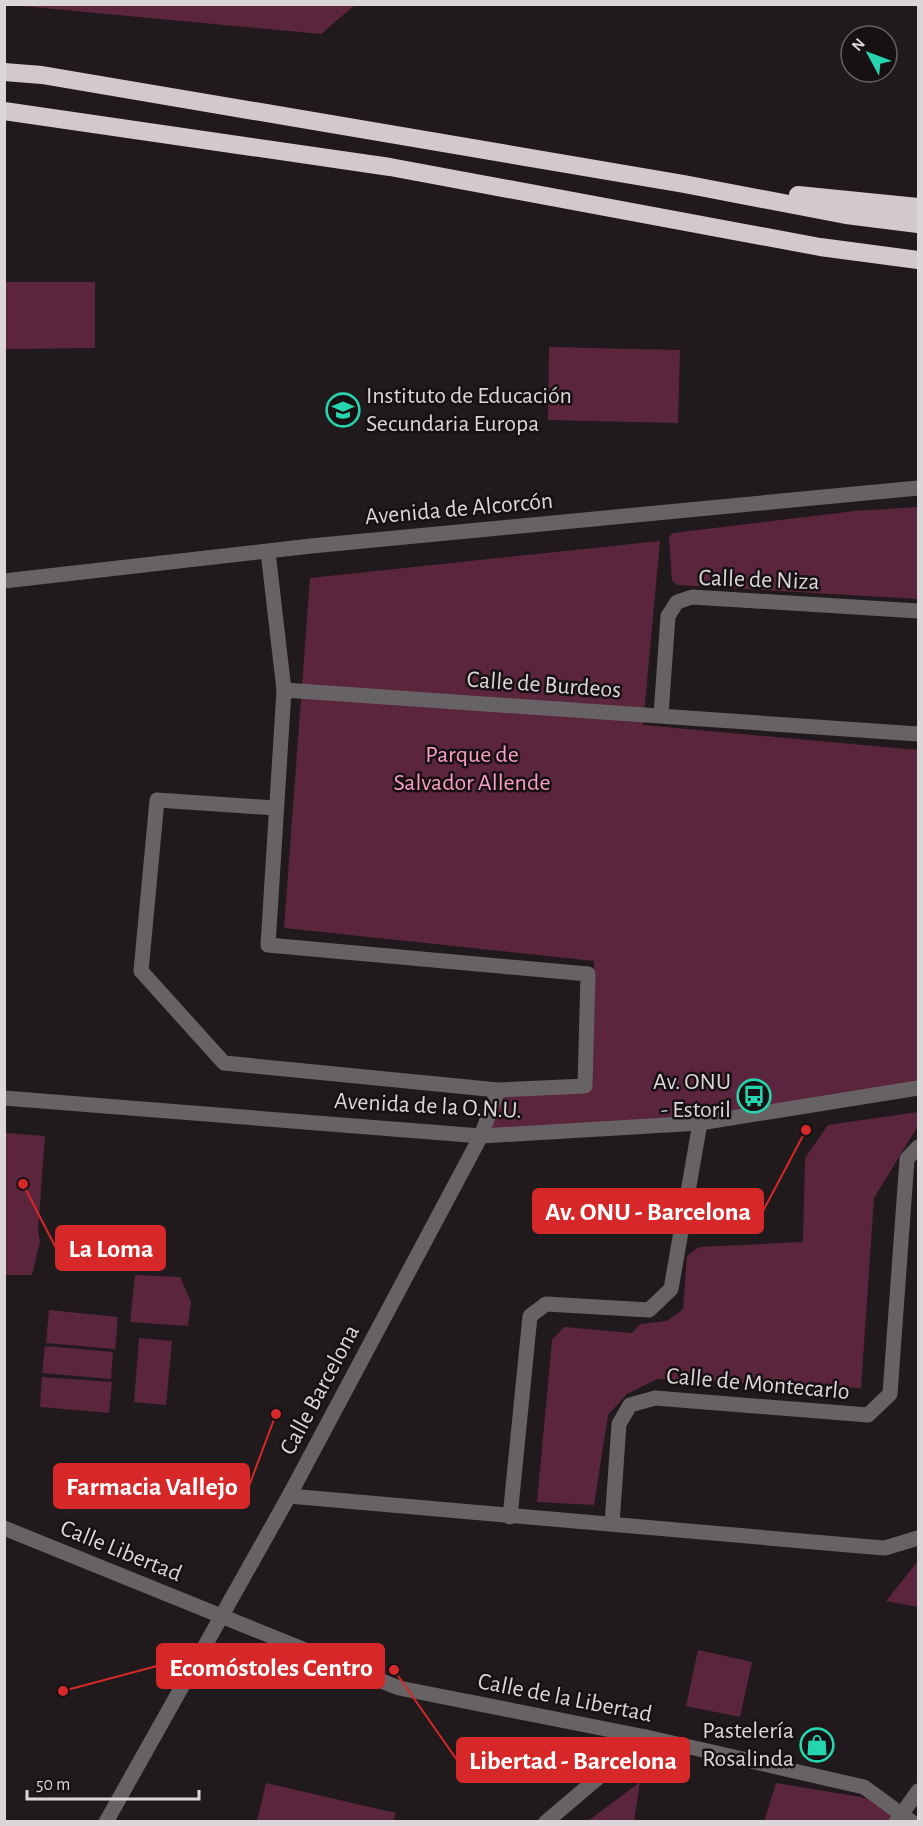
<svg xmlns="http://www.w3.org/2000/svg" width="923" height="1826" viewBox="0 0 923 1826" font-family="'Alegreya Sans',sans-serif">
  <rect width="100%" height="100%" fill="#201a1c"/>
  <g fill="#5c253e">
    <path d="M12,5H355L321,34Z"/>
    <path d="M5,282H95V348L5,349Z"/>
    <path d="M549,347L680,350L678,423L548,420Z"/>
    <path d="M918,507V599L677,585L672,580L669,537L673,533L855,511Z"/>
    <path d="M660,541L643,725L918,750V1087L626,1128L481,1136L504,1096L591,1091L594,961L284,928L310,578Z"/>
    <path d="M918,1112V1126L874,1198L861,1388L657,1379L627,1394L608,1415L594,1505L537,1502L552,1340L564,1327L632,1333L640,1324L667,1321L683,1309L687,1256L699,1247L803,1242L805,1158L828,1125Z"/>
    <path d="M5,1133L45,1136L38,1231L40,1241L32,1275H5Z"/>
    <path d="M135,1275L180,1277L191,1302L188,1326L130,1322Z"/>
    <path d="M49,1310L118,1317L115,1349L46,1343Z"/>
    <path d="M139,1338L172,1341L166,1405L134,1402Z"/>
    <path d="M45,1346L113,1352L111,1379L42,1373Z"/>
    <path d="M42,1377L112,1382L109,1413L40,1407Z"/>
    <path d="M918,1561V1607L886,1601Z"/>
    <path d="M698,1650L752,1662L740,1717L686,1706Z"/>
    <path d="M640,1782L634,1821H588Z"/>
    <path d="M266,1783L396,1813L393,1821H257Z"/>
    <path d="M776,1783L861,1797L903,1813L896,1821L764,1822Z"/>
  </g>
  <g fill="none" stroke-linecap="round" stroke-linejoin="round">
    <g stroke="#676364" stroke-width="15">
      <path d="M268,552L284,690"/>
      <path d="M4,581L311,546L918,488"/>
      <path d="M661,715L668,616L677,602L692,597L918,611"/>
      <path d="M276,808L157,800L141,971L224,1063L498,1090L585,1086L588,974L268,945L284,690L918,734"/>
      <path d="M4,1098L481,1136L700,1123L918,1088"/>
      <path d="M289,1496L860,1546L885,1548L918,1538"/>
      <path d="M510,1517L530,1316L546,1304L649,1310L671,1289L700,1123"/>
      <path d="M612,1524L619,1424L630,1405L655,1398L868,1415L890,1394L907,1159L918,1147"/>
      <path d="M4,1528L399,1688L646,1737L864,1787L912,1822"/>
      <path d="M106,1822L289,1496L481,1136L498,1090"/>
      <path d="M546,1822L646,1737"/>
      <path d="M896,1822L918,1791"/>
    </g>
    <g stroke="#d2c9cc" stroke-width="18">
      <path d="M4,72L42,75L684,184L846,215L918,224"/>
      <path d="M4,111L390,167L820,247L918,260"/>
      <path d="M798,195L918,207"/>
    </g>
  </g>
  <defs>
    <g id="school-ring" transform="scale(1.725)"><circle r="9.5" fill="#171113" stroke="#26d5ae" stroke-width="1.5"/><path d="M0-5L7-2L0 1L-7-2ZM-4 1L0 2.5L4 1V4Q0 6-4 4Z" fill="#26d5ae"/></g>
    <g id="bus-ring" transform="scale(1.725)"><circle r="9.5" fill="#171113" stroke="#26d5ae" stroke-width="1.5"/><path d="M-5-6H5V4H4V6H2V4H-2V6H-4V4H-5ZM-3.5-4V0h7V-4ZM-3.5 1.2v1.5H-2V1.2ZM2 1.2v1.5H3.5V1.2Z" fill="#26d5ae"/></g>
    <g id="shop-ring" transform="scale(1.725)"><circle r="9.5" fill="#171113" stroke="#26d5ae" stroke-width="1.5"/><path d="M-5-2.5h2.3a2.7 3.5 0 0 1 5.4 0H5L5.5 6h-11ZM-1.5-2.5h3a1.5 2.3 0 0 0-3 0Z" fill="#26d5ae"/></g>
  </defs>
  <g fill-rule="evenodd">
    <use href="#school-ring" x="343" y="410"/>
    <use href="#bus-ring" x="754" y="1096"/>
    <use href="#shop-ring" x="817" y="1745"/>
  </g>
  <g text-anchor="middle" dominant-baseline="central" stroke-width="5" stroke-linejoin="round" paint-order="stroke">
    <g font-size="24" fill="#dbd7d8" stroke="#171113" text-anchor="end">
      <text x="366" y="396" text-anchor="start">Instituto de Educación<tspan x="366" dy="28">Secundaria Europa</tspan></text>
      <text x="731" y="1082">Av. ONU<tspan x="731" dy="28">- Estoril</tspan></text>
      <text x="794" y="1731">Pastelería<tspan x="794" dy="28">Rosalinda</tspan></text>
    </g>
    <g font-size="24" fill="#dbd7d8" stroke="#171113">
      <text transform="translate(459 509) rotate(-5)">Avenida de Alcorcón</text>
      <text transform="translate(759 580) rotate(2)">Calle de Niza</text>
      <text transform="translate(544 685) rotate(4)">Calle de Burdeos</text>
      <text transform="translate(428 1106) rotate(3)">Avenida de la O.N.U.</text>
      <text transform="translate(758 1384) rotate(5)">Calle de Montecarlo</text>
      <text transform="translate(320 1390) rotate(-62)">Calle Barcelona</text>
      <text transform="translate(121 1551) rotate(22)">Calle Libertad</text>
      <text transform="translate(565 1698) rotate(11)">Calle de la Libertad</text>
    </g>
    <g font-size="24" fill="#fc9ec5" stroke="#171113">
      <text x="472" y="755">Parque de<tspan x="472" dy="28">Salvador Allende</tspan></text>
    </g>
  </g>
  <path fill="none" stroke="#d62828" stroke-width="2" d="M806 1130L763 1211M23 1184L56 1248M276 1414L249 1486M63 1691L157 1666M394 1670L457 1760"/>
  <g fill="#d62828" stroke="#171113" stroke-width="2">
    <circle cx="806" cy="1130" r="6"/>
    <circle cx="23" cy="1184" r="6"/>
    <circle cx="276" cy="1414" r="6"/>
    <circle cx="63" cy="1691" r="6"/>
    <circle cx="394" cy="1670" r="6"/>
  </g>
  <g fill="#d62828" stroke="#d62828" stroke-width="2">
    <rect x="533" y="1189" width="230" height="44" rx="6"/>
    <rect x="56" y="1226" width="109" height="44" rx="6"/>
    <rect x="54" y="1464" width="195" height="44" rx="6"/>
    <rect x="157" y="1644" width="227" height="44" rx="6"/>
    <rect x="457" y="1738" width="232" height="44" rx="6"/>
  </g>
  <g font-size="26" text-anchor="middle" font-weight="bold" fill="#fff">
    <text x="648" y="1220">Av. ONU - Barcelona</text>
    <text x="111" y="1257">La Loma</text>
    <text x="152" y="1495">Farmacia Vallejo</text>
    <text x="271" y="1676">Ecomóstoles Centro</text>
    <text x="573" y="1769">Libertad - Barcelona</text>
  </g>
  <rect width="923" height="1826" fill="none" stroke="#dbd7d8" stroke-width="12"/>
  <g transform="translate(869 54) rotate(311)"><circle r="28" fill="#171113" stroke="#656062" stroke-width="1.5"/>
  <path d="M0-4.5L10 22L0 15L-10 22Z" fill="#26d5ae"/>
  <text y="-9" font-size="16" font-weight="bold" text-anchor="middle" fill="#dbd7d8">N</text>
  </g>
  <path d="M27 1790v9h172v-9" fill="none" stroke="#dbd7d8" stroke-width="3"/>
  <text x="36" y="1790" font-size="18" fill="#dbd7d8" stroke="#171113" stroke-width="4.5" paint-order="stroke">50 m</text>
</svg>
